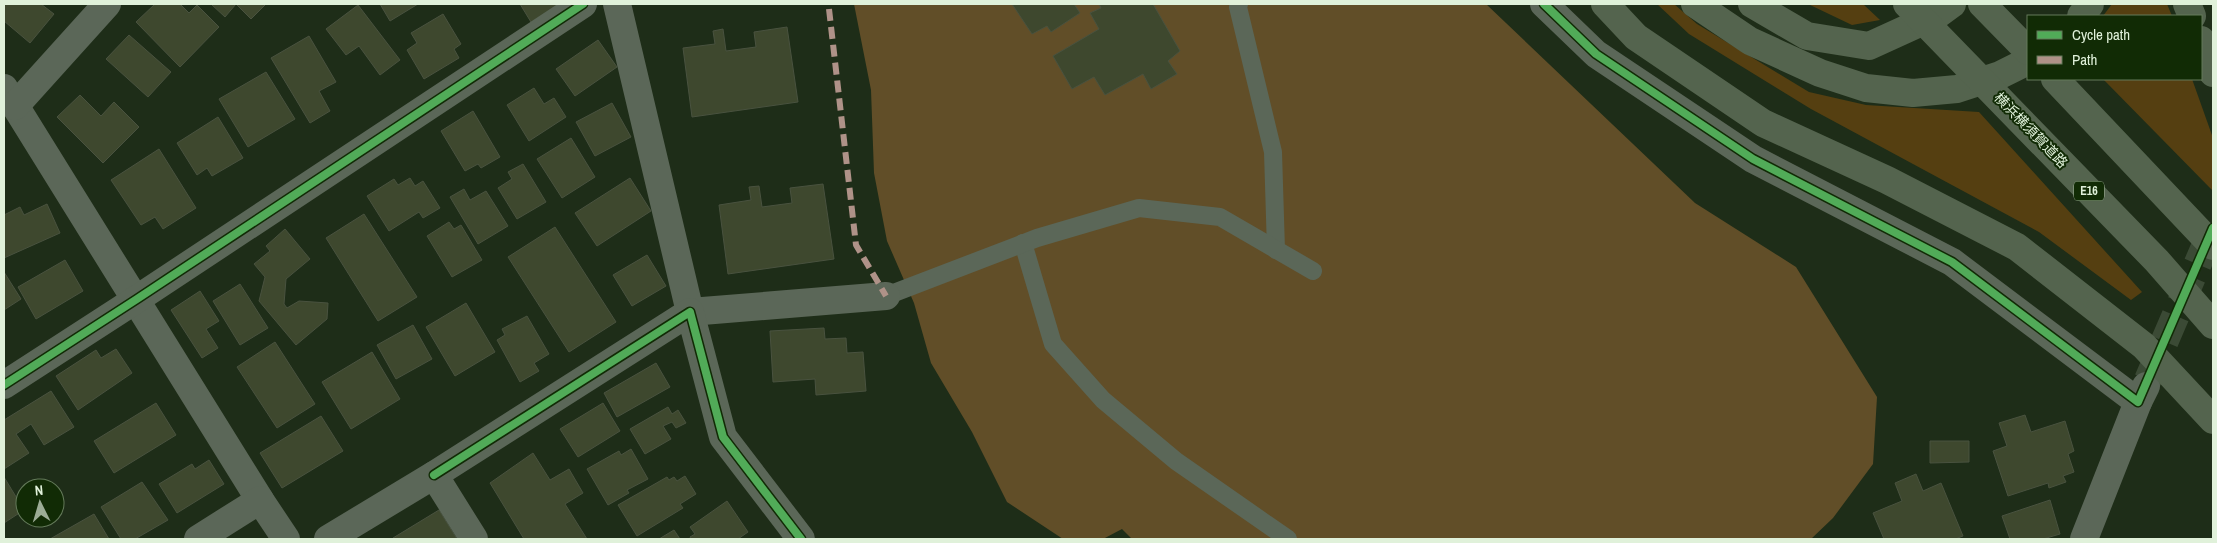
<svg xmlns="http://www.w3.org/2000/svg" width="2217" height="543" viewBox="0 0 2217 543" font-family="'Archivo Narrow','Noto Sans JP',sans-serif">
  <rect width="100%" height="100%" fill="#1e2d18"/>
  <g fill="#553f11">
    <path d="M1657,4H1674L1697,24L1809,92L1866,105L1979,112L2142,292L2131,300L2039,232L1811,109L1689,34Z"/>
    <path d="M1808,4H1863L1880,20L1852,25Z"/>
    <path d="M2112,4H2167L2172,16H2103Z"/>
    <path d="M2103,79H2192L2213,138V191Z"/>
  </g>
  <path fill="#614e28" d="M854,4H1486L1695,203L1796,267L1877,397L1873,464L1833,518L1811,539H1132L1122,529L1103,539H1063L1007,502L972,432L931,363L914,303L887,241L874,173L871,90Z"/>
  <g fill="#3e482e" stroke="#49523f">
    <path d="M4,4H41L54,14L30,43L4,21Z"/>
    <path d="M155,4H180L189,13L197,5L219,27L180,67L136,22Z"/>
    <path d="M211,4H266L251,19L236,4L225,17Z"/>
    <path d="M380,4H418L390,21Z"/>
    <path d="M520,4H572L534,27Z"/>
    <path d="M1012,4H1074L1080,13L1051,32L1047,26L1032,34Z"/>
    <path d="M1099,4H1153L1180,51L1168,61L1177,74L1151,89L1143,74L1105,95L1094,77L1072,89L1053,56L1099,29L1090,13L1101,8Z"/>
    <path d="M358,5L400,60L380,75L359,46L346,55L326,29Z"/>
    <path d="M443,14L461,44L454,49L459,58L424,79L407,50L417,43L411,33Z"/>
    <path d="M787,27L798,102L692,117L683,48L715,44L713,31L723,29L726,51L756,47L754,32Z"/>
    <path d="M129,35L171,72L148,97L106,59Z"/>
    <path d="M309,36L336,82L319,91L330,111L310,123L271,58Z"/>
    <path d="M598,40L617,67L575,96L556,69Z"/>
    <path d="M266,72L295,119L248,147L219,99Z"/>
    <path d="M534,88L544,104L554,98L566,117L529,141L507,105Z"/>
    <path d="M80,95L101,116L114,102L139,127L103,163L57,117Z"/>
    <path d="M612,103L631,137L595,156L576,122Z"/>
    <path d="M473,111L500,157L481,168L478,164L465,171L441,131Z"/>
    <path d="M218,117L243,158L212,176L207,168L197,175L177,143Z"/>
    <path d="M571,138L595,177L562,198L537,159Z"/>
    <path d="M159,149L196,208L163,229L155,217L141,225L111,180Z"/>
    <path d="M523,164L546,202L517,219L498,188L512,179L508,172Z"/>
    <path d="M410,178L415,186L423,181L440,208L423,218L419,212L389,231L367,196L394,179L398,185Z"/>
    <path d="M630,178L651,211L597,246L575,213Z"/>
    <path d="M823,184L834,259L728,274L719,205L751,200L749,187L759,186L762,207L792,203L790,188Z"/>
    <path d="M464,189L470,200L486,191L508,226L478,244L450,197Z"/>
    <path d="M47,204L60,233L4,258V215L20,207L24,215Z"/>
    <path d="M364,214L417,297L378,321L326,238Z"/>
    <path d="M449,222L454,229L461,225L482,260L452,277L427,236Z"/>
    <path d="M555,227L616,322L569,352L508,257Z"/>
    <path d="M285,229L310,259L286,279L284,304L287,308L299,301L328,303L327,319L296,345L259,301L265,277L254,264L270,251L266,246Z"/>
    <path d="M647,255L666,286L632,306L613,275Z"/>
    <path d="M65,260L83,291L36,319L18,287Z"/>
    <path d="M4,272L21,299L4,310Z"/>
    <path d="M240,284L268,328L240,345L213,301Z"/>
    <path d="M200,291L219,321L206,329L218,348L202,358L171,310Z"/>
    <path d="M466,303L495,352L455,376L426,327Z"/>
    <path d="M527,316L549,354L534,363L539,371L520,382L497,340L505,335L502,329Z"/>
    <path d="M413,325L432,359L396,379L377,345Z"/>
    <path d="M824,328L825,339L846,338L847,353L863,352L866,391L816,395L815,379L773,382L770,331Z"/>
    <path d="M275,342L315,404L277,428L237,367Z"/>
    <path d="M116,349L132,373L78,410L56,376L96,350L101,358Z"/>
    <path d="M372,352L400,399L351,429L322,382Z"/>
    <path d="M656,363L670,387L617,417L604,393Z"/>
    <path d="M51,391L74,427L44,445L31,424L16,434L29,453L4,469V420Z"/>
    <path d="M156,403L176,435L114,473L94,441Z"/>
    <path d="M603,403L620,431L578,457L560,429Z"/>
    <path d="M668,407L672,414L678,410L686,423L676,428L672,422L663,426L671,439L645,454L630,429Z"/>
    <path d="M2025,415L2031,432L2065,421L2074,451L2068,454L2074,472L2063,476L2066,482L2049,488L2048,483L2008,496L1993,451L2007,446L1999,423Z"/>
    <path d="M321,416L343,451L282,488L260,453Z"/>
    <path d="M1930,441H1969V462L1930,463Z"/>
    <path d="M631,449L648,479L627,490L629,493L608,505L587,469L619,451L621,455Z"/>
    <path d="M533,453L550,480L569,469L583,493L565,504L587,539H524L490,483Z"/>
    <path d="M209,460L224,484L177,513L159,484L192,464L195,469Z"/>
    <path d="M1916,474L1923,491L1941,483L1963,536L1955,539H1884L1873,513L1902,501L1895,483Z"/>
    <path d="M685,476L696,494L680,504L683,508L637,536L618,505L667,477L669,480L674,477L677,481Z"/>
    <path d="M4,477L24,510L4,523Z"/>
    <path d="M142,482L168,520L135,539H121L101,507Z"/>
    <path d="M2050,500L2060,534L2043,539H2010L2002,516Z"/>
    <path d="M727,501L748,532L738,539H691L690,537L695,534L690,527Z"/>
    <path d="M439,510L457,539H393V538Z"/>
    <path d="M94,514L109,539H50Z"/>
    <path d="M674,530L680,539H659Z"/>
  </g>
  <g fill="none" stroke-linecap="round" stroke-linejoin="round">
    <path stroke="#3b4a35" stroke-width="28" stroke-dasharray="28 14" stroke-linecap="butt" d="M2148,380L2213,228"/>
    <g stroke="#5b6758" stroke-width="18">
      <path d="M1239,4L1238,7L1273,152L1276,250"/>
      <path d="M1023,243L1053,344L1103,400L1176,461L1288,539"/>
      <path d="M886,296L1037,238L1139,208L1220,217L1313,271"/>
    </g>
    <g stroke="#5b6758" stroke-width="28">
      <path d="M617,4L690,312L886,296"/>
      <path d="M1544,4L1596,54L1753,159L1952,262L2138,402L2146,386"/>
      <path d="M4,88L260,500"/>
      <path d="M15,106L107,4"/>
      <path d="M4,385L137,299L583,4"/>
      <path d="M434,475L690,312L723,437L801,539"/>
      <path d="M198,539L260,500L286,539"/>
      <path d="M328,539L434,475L474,539"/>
      <path d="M2084,539L2138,402"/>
    </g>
    <g stroke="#54644e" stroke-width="28">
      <path d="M1605,4L1636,37L1763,123L1887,180L2017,247L2144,346L2213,420"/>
      <path d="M1695,4L1750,41L1820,73L1866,88L1913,93L1957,89L2000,75L2028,61"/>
      <path d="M1752,4L1807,36L1869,46L1937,15L1952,4"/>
      <path d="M1907,4L2157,261L2213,325"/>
      <path d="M1982,4L2028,51"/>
      <path d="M2187,4L2192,16"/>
      <path d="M2081,16L2090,4"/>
      <path d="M2201,40L2213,73"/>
      <path d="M2055,79L2213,246"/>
    </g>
    <path stroke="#af9288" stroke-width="6" stroke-dasharray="12 6" stroke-linecap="butt" d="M829,9L856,245L886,296"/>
    <g stroke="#112b05" stroke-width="11">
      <g id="cycleway">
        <path d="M1544,4L1596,54L1753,159L1952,262L2138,402L2213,228"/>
        <path d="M4,385L137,299L583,4"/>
        <path d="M434,475L690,312L723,437L801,539"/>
      </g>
    </g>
    <use href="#cycleway" stroke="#51ab58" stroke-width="8"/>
  </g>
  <g text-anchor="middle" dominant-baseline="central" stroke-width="4" stroke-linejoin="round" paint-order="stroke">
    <rect fill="#112b05" stroke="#a2b69a" stroke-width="1" x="2074" y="181.5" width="30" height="19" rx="4"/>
    <g font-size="12" font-weight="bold" fill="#e0f1da">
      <text x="2089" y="191">E16</text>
    </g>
    <g font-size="14" fill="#e0f1da" stroke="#112b05">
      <text transform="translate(2031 130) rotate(46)">横浜横須賀道路</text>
    </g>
  </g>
  <rect width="2217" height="543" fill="none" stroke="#e0f1da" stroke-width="10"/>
  <rect x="2027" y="15" width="175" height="65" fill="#112b05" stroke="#647a5a"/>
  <rect x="2037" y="31" width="25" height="8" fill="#51ab58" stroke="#647a5a"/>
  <text x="2072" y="40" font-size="15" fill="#e0f1da">Cycle path</text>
  <rect x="2037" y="56" width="25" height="8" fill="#af9288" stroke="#647a5a"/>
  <text x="2072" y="65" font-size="15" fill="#e0f1da">Path</text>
  <g transform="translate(40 503) rotate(355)"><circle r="24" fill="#112b05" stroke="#647a5a"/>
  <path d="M0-4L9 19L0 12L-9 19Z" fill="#9cac96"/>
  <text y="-8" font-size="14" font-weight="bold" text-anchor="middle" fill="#e0f1da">N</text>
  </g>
</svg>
